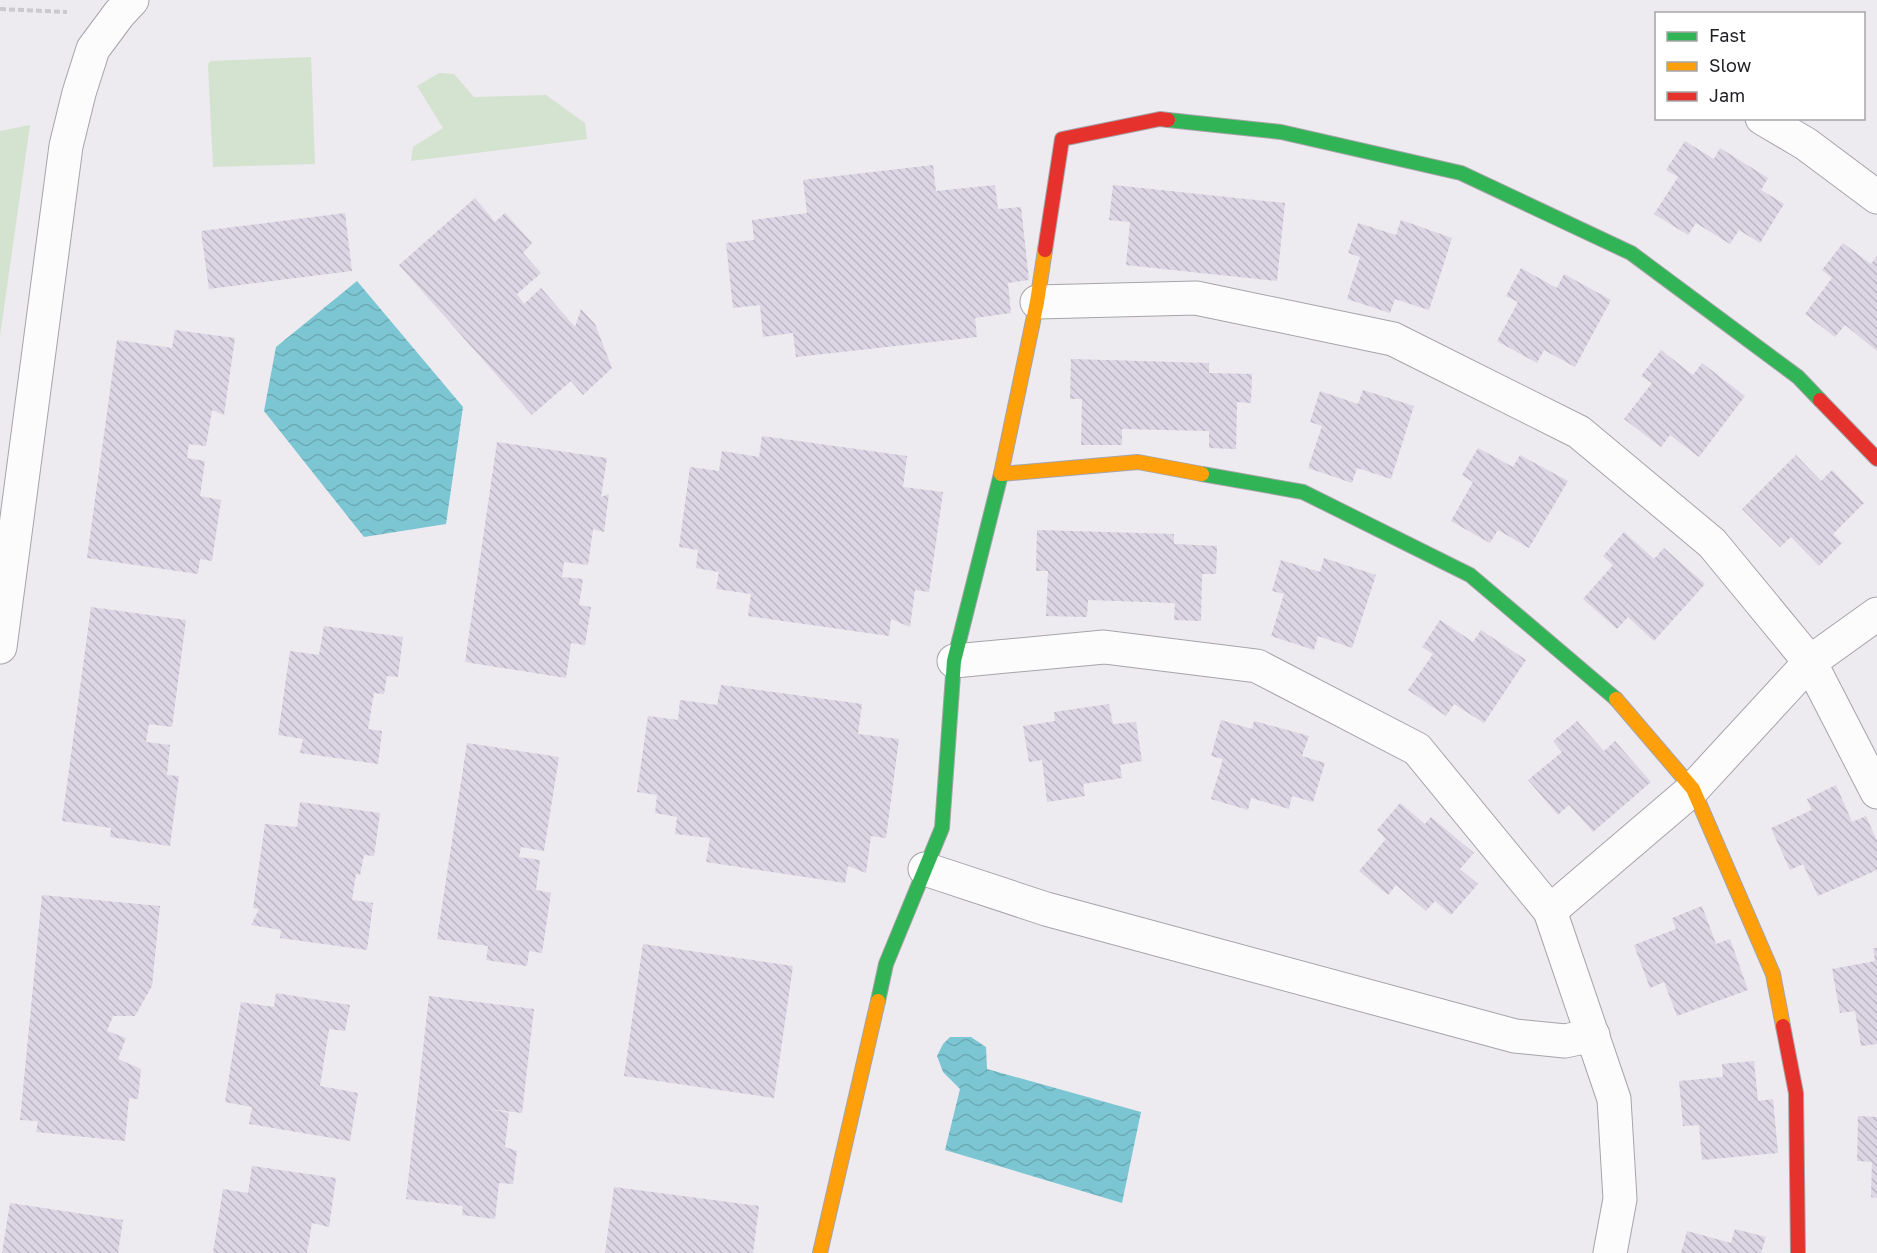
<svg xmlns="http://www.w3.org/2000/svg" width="1877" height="1253" viewBox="0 0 1877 1253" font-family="'Golos Text',sans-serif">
  <defs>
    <pattern id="water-waves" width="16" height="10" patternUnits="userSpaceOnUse" patternTransform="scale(1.5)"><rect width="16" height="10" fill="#7cc6d3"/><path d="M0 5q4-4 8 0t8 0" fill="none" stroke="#6baab5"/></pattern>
    <pattern id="building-back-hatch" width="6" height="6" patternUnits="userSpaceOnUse" patternTransform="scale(1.5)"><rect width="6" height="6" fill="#dcd5e4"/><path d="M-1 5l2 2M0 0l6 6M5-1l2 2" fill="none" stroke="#bcb6c3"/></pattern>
  </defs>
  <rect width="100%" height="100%" fill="#edeaf0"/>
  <g fill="#d3e3cf">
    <path d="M311,57L315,164L213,167L208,64L211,61Z"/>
    <path d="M439,73L454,74L474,97L546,95L585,123L587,139L411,161L413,147L443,128L417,86Z"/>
    <path d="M30,125L0,336V131Z"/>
  </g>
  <g fill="url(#water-waves)">
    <path d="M357,281L463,407L446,524L364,537L264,411L276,347Z"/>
    <path d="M950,1037H971L986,1047L987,1069L1141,1112L1122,1203L945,1150L960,1089L943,1072L937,1056L943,1044Z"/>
  </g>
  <g fill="url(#building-back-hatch)">
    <path d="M1685,141L1714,159L1720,148L1768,178L1761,190L1784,204L1760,243L1739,230L1730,244L1696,223L1688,235L1654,214L1678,177L1666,170Z"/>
    <path d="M933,165L936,191L995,185L998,209L1021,207L1029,280L1008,283L1011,313L975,318L977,337L796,357L793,333L763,337L760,305L733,308L726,243L754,240L752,220L807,213L803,180Z"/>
    <path d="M1113,185L1285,203L1277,281L1126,265L1130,222L1109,220Z"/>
    <path d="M475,198L495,222L505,213L532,243L523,253L541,273L517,294L524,304L541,288L575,327L581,309L595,324L612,368L583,395L571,381L532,415L399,265Z"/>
    <path d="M345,213L352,271L209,289L201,231Z"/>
    <path d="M1401,220L1452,238L1429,310L1395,299L1390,313L1347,299L1360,257L1348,253L1358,223L1396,235Z"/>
    <path d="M1843,243L1871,264L1877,256V351L1845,325L1835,337L1805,314L1832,278L1822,270Z"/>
    <path d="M1521,268L1557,288L1564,274L1611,300L1575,367L1544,350L1537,363L1497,341L1518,302L1506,296Z"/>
    <path d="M175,330L235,338L224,415L212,410L206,446L189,444L187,458L205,461L200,496L221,500L212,561L200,559L198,574L87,558L117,340L172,348Z"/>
    <path d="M1661,350L1693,375L1702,363L1745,396L1699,457L1670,435L1661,447L1624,419L1652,383L1641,376Z"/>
    <path d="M1071,359L1209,363V373L1252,374L1251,403L1237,402L1236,449L1209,448V431L1122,429V445H1081L1082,399H1070Z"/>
    <path d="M1363,390L1414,406L1391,479L1357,468L1352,483L1308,468L1322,426L1310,422L1320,391L1358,404Z"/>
    <path d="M762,436L907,456L903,487L943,492L929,592L915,590L910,627L891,619L889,636L748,616L751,594L716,589L719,572L696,568L698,550L679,547L690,467L719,471L722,451L759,457Z"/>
    <path d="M497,442L607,458L601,497L609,494L604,532L593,529L588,565L564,562L562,577L583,579L579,605L591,607L585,645L571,643L566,678L465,662Z"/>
    <path d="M1478,448L1513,467L1520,455L1568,481L1529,548L1498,530L1490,543L1451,521L1473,482L1462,475Z"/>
    <path d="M1796,455L1821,481L1832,470L1864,503L1833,534L1842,543L1819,566L1791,537L1780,547L1742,509Z"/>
    <path d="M1037,530L1174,534V544L1217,546L1216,574H1202L1201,621L1174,620L1175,603L1088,600L1087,617L1046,616L1048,571H1036Z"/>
    <path d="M1624,532L1654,559L1664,548L1705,584L1654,641L1628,617L1617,629L1583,599L1613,565L1603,556Z"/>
    <path d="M1324,558L1376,575L1352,648L1318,636L1314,650L1271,636L1284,594L1272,591L1281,560L1320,572Z"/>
    <path d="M91,607L186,620L172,727L149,724L146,742L170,745L167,775L179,776L170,846L110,837L111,828L62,821Z"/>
    <path d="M1440,620L1473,642L1481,630L1526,660L1484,723L1454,704L1446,716L1408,690L1433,654L1422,647Z"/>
    <path d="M324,626L403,637L398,677L387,676L384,694L374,693L368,729L382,731L378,764L300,753L303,739L278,735L290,651L319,655Z"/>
    <path d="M721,685L862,704L858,734L899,739L886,838L871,836L866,873L848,866L845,883L706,862L710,838L675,834L677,817L655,813L657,795L637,792L648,716L678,720L680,700L717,705Z"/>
    <path d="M1109,704L1113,724L1136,722L1142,761L1120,765L1122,778L1083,784L1085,796L1047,802L1042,760L1029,762L1023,726L1055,721L1054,712Z"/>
    <path d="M1221,720L1252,729L1254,721L1309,736L1302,756L1325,763L1313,802L1292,796L1289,809L1251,798L1248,810L1211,799L1223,759L1211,756Z"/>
    <path d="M1577,721L1604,751L1615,741L1651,782L1593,832L1569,805L1558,815L1528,780L1562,752L1553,741Z"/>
    <path d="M467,743L559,757L544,851L521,847L519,857L540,860L536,890L551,893L542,953L529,951L527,966L486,960L488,946L437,939Z"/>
    <path d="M1836,785L1852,822L1866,816L1877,841V870L1818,896L1803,864L1790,870L1771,828L1812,810L1807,799Z"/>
    <path d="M300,802L380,813L374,856L364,855L360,875L356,874L352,900L373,903L367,950L280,938L281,930L251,925L259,909L253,908L265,824L297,827Z"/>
    <path d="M1400,803L1425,824L1431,817L1474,853L1460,869L1478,884L1451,915L1435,901L1426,911L1396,885L1388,895L1359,871L1386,839L1377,830Z"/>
    <path d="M42,895L160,906L152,986L135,1016H113L107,1031L126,1038L118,1059L141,1069L138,1099L129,1098L125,1141L36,1132L38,1121L20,1120Z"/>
    <path d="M1702,906L1716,944L1730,939L1748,990L1677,1016L1664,982L1650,988L1634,945L1676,929L1672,918Z"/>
    <path d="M643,944L793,966L774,1098L624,1076Z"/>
    <path d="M1873,948H1877V1044L1861,1046L1855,1011L1840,1013L1832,969L1875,961Z"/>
    <path d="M276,993L350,1005L345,1031L329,1029L320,1086L358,1093L350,1141L249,1124L252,1107L225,1102L241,1002L274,1007Z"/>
    <path d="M429,996L534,1009L522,1113L488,1109L509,1113L505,1147L517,1151L513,1184L499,1183L495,1219L462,1215L463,1206L406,1199Z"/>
    <path d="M1754,1061L1758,1101L1773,1099L1778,1153L1702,1160L1699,1125L1683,1126L1679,1081L1723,1077L1722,1064Z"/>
    <path d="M1858,1116L1877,1117V1198L1871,1197L1872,1162L1857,1161Z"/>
    <path d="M252,1166L336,1178L329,1227L312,1223L307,1253H213L223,1189L248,1193Z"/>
    <path d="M614,1187L759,1206L753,1253H605Z"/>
    <path d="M10,1203L123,1220L118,1253H2Z"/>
    <path d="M1735,1229L1766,1237L1761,1253H1681L1687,1231L1731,1243Z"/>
  </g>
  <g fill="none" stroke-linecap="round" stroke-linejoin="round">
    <g stroke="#a6a4a9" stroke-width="35">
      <g id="street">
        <path d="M1762,118L1806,144L1877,197"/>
        <path d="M1037,302L1196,298L1393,339L1579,432L1712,543L1810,662L1877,792"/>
        <path d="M0,647L66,146L79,93L93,49L119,14L132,0"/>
        <path d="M954,661L1104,647L1257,666L1417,749L1550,911L1614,1099L1620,1199L1610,1253"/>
        <path d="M925,869L1046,909L1515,1036L1565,1041L1593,1035"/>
        <path d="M1550,911L1693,789L1810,662L1877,614"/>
      </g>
    </g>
    <g stroke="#a6a4a9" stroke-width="16">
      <g id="fast">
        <path d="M1168,120L1281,132L1461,173L1631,253L1798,377L1820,400"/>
        <path d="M1202,474L1303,492L1470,575L1616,699"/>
        <path d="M878,1001L886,964L942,828L954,661L1001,474"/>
      </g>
    </g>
    <g stroke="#a6a4a9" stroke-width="16">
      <g id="slow">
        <path d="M1001,474L1138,462L1202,474"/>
        <path d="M1001,474L1037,302L1045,250"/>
        <path d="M1616,699L1693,789L1773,974L1783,1026"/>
        <path d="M820,1253L878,1001"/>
      </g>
    </g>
    <g stroke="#a6a4a9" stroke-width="16">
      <g id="jam">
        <path d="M1045,250L1062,139L1160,119L1168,120"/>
        <path d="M1820,400L1877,459"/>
        <path d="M1783,1026L1796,1093L1798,1253"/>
      </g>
    </g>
    <path stroke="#cac9cc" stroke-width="4" stroke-dasharray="6 3" stroke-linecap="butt" d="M0,9L67,12"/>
    <use href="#street" stroke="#fcfcfd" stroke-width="33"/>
    <use href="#fast" stroke="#30b455" stroke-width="14"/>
    <use href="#slow" stroke="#ff9f0a" stroke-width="14"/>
    <use href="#jam" stroke="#e5322d" stroke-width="14"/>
  </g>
  <rect x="1655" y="12" width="210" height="108" fill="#ffffff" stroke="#a6a5a7" stroke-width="1.5"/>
  <rect x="1667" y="32" width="30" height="9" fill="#30b455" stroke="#a6a5a7" stroke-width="1.5"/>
  <text x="1709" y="42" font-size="18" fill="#201e23">Fast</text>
  <rect x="1667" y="62" width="30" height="9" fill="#ff9f0a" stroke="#a6a5a7" stroke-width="1.5"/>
  <text x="1709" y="72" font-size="18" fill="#201e23">Slow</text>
  <rect x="1667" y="92" width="30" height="9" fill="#e5322d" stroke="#a6a5a7" stroke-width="1.5"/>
  <text x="1709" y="102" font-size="18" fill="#201e23">Jam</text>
</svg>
